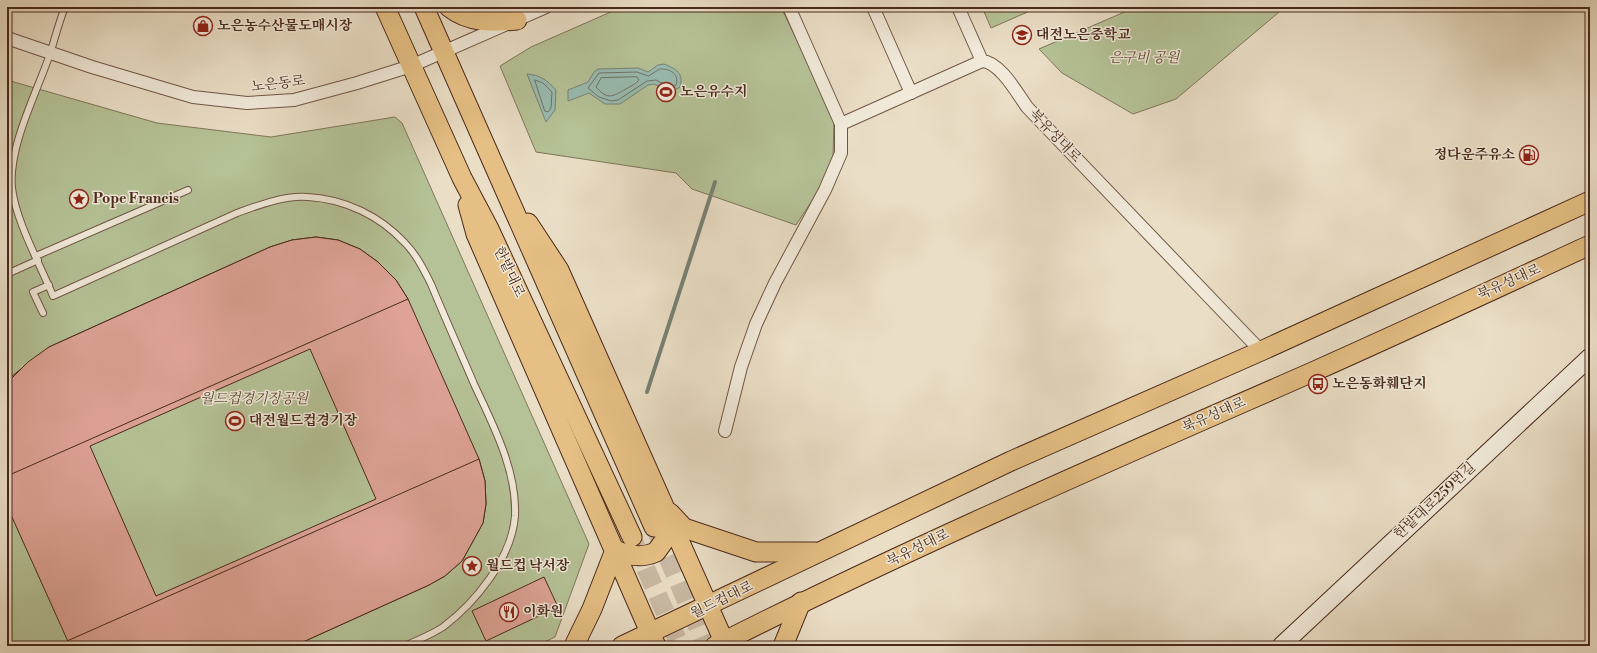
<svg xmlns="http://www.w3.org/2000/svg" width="1597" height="653" viewBox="0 0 1597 653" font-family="'Libre Bodoni','Noto Serif KR',serif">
  <rect width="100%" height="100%" fill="#eadec6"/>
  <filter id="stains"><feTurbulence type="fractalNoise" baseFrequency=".005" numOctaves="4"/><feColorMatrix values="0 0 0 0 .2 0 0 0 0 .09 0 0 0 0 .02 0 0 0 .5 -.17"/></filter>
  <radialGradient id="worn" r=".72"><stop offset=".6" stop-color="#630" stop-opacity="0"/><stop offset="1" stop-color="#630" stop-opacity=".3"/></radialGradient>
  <g fill="#b5c297" stroke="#7f7659">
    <path d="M622,7H781L834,118L833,158L818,192L796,225L692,189L676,173L536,152L500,66L531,47Z"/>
    <path d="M982,7H1039L991,28Z"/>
    <path d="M1136,7H1285L1176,99L1133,114L1062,73L1039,49Z"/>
    <path d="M7,80L157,123L271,137L395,117L402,123L589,544L555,637L536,646H7Z"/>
  </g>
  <g fill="#98bcb1" stroke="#788175">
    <path d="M664,64C676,69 684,73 680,87L671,92L654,84L648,85L620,104H605L589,93L568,101V90L588,82L594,72L598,69L638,68L648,72L658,65Z"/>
    <path d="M527,74C540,75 547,80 556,90L555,110L546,122Z"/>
  </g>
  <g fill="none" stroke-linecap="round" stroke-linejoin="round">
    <g stroke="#707266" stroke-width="1">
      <path d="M660,69C670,68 680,75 676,85L671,88L656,80L647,81L618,100L611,101L599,97L588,88L599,73L637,72L648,76Z"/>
      <path d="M637,77L639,80C636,84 631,86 626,89C613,96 608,101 596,87L601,78Z"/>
      <path d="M535,80L543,83L552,92L551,108L548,112L545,111Z"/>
    </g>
    <path stroke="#788175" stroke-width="4" d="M647,392L715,182"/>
  </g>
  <g fill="#dea396" stroke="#49291b" fill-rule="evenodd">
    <path d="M316,237L338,240L360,249L378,262L396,280L408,299L479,459L485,481L486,504L483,523L462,561L445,576L429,585L294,646H70L7,506V383L12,376L49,347L270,247L292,240ZM310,349L376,499L156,596L90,446Z"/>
    <path d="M316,237L338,240L360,249L378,262L396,280L408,299L7,476V383L28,362L49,347L270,247L292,240Z"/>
    <path d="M479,459L485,481L486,504L483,523L462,561L445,576L429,585L294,646H70L67,641Z"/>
    <path d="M544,577L558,607L486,641L472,611Z"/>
  </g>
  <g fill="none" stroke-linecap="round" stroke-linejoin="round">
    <g stroke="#cabaa4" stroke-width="19" stroke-dasharray="19 10" stroke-linecap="butt">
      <path d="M656,530L706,646"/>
      <path d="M634,542L680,646"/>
    </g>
    <g stroke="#715646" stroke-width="8">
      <g id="lane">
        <path d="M65,7C59,22 55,38 50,54C37,92 8,147 12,188C16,222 40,264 53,296L237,213C259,205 285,195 308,197C345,199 380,216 405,243C416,254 424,270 431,284C445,318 460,351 474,384C493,425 517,470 515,516C512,558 475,603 443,627C431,635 417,640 405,646"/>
        <path d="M36,256L188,190"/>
        <path d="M7,274L38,260"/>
        <path d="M43,313L33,292L49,285"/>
      </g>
    </g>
    <g stroke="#715646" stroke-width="14">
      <g id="street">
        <path d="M512,7L517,20"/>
        <path d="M873,7L911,93"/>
        <path d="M7,38L92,67L193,97L247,103L294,100L357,83L411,66L546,7"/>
        <path d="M982,61C1000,62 1017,93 1027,107L1261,351"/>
        <path d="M841,124L982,61L958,7"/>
        <path d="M725,431L741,367L756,324L775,283L825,190L841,153V124L789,7"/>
      </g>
    </g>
    <g stroke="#49291b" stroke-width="19">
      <path id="secondary" d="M1281,646L1590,357"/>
    </g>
    <g stroke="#49291b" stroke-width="21">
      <g id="primary">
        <path d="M385,7L462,178L489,229L632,537"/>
        <path d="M424,7L654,527"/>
        <path d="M449,7C469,23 493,22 517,20"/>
        <path d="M468,205L476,234L656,646"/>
        <path d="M528,223L559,270L726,646"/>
        <path d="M670,513L684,528L756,552H815"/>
        <path d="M574,646L592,609L615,550C628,556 643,558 656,552L669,534V518"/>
        <path d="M622,646L1011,461L1261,351L1590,201"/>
        <path d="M715,646C912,546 1115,459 1317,370C1409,329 1499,287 1590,245"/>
        <path d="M783,646L801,602"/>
      </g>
    </g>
    <use href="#lane" stroke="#f1eada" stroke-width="6"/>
    <use href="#street" stroke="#f1eada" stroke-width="12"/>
    <use href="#secondary" stroke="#f1eada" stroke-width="17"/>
    <use href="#primary" stroke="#e5bf83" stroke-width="19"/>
  </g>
  <defs>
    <g id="shop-ring" transform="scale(1)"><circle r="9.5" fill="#f1eada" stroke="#8f2418" stroke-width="1.5"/><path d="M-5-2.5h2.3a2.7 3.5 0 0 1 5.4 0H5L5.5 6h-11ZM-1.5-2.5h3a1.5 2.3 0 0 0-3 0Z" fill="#8f2418"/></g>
    <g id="school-ring" transform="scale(1)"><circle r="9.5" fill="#f1eada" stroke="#8f2418" stroke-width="1.5"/><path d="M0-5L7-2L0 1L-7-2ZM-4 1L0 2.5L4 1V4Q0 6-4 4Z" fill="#8f2418"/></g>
    <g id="stadium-ring" transform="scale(1)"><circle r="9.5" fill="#f1eada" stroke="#8f2418" stroke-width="1.5"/><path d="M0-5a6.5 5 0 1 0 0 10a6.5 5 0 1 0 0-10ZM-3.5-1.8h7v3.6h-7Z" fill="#8f2418"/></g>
    <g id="fuel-ring" transform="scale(1)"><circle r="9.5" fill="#f1eada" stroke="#8f2418" stroke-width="1.5"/><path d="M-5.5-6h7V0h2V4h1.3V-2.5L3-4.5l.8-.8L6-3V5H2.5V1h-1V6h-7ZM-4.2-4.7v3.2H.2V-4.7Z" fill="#8f2418"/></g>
    <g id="sight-ring" transform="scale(1)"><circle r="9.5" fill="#f1eada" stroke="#8f2418" stroke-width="1.5"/><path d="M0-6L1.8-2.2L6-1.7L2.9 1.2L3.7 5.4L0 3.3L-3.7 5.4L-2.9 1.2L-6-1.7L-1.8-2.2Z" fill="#8f2418"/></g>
    <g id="bus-ring" transform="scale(1)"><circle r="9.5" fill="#f1eada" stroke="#8f2418" stroke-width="1.5"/><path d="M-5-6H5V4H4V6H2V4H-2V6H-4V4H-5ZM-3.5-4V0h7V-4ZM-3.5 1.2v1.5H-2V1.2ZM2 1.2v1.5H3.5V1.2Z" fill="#8f2418"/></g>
    <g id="restaurant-ring" transform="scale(1)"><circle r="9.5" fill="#f1eada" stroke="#8f2418" stroke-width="1.5"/><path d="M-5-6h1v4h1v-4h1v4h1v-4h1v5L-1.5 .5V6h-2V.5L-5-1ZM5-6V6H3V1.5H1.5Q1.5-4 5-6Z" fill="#8f2418"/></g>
  </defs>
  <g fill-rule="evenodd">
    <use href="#shop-ring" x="203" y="26"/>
    <use href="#school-ring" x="1022" y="35"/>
    <use href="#stadium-ring" x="666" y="92"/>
    <use href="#fuel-ring" x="1529" y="155"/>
    <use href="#sight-ring" x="79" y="199"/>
    <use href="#bus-ring" x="1318" y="384"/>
    <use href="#stadium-ring" x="235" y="421"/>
    <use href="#sight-ring" x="472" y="566"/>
    <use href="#restaurant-ring" x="509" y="612"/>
  </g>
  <g text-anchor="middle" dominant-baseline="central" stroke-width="3" stroke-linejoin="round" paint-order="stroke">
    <g font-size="14" font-weight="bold" fill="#49291b" stroke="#f1eada" text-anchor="start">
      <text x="217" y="26">노은농수산물도매시장</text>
      <text x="1036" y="35">대전노은중학교</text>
      <text x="680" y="92">노은유수지</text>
      <text x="1515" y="155" text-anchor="end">정다운주유소</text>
      <text x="93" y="199">Pope Francis</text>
      <text x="1332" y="384">노은동화훼단지</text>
      <text x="249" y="421">대전월드컵경기장</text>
      <text x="486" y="566">월드컵 낙서장</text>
      <text x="523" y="612">이화원</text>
    </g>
    <g font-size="14" font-style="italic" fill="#5f4834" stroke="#f1eada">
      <text x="1144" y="58">은구비 공원</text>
      <text x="254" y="399">월드컵경기장공원</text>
    </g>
    <g font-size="14" fill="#49291b" stroke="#f1eada">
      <text transform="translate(278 84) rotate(-7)">노은동로</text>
      <text transform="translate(1055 136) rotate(46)">북유성대로</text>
      <text transform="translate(509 272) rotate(65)">한밭대로</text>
      <text transform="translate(1509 282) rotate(-24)">북유성대로</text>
      <text transform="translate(1214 415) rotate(-24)">북유성대로</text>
      <text transform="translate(1435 501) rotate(-43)">한밭대로259번길</text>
      <text transform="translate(918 548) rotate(-26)">북유성대로</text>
      <text transform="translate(722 600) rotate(-26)">월드컵대로</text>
    </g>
  </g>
  <rect width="1597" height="653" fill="none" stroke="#eadec6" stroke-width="24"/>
  <rect x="8" y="8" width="1581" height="637" fill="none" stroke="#49291b" stroke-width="2"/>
  <rect x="12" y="12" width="1573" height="629" fill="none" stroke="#49291b"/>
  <rect width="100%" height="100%" filter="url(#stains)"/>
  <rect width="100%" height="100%" fill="url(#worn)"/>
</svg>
